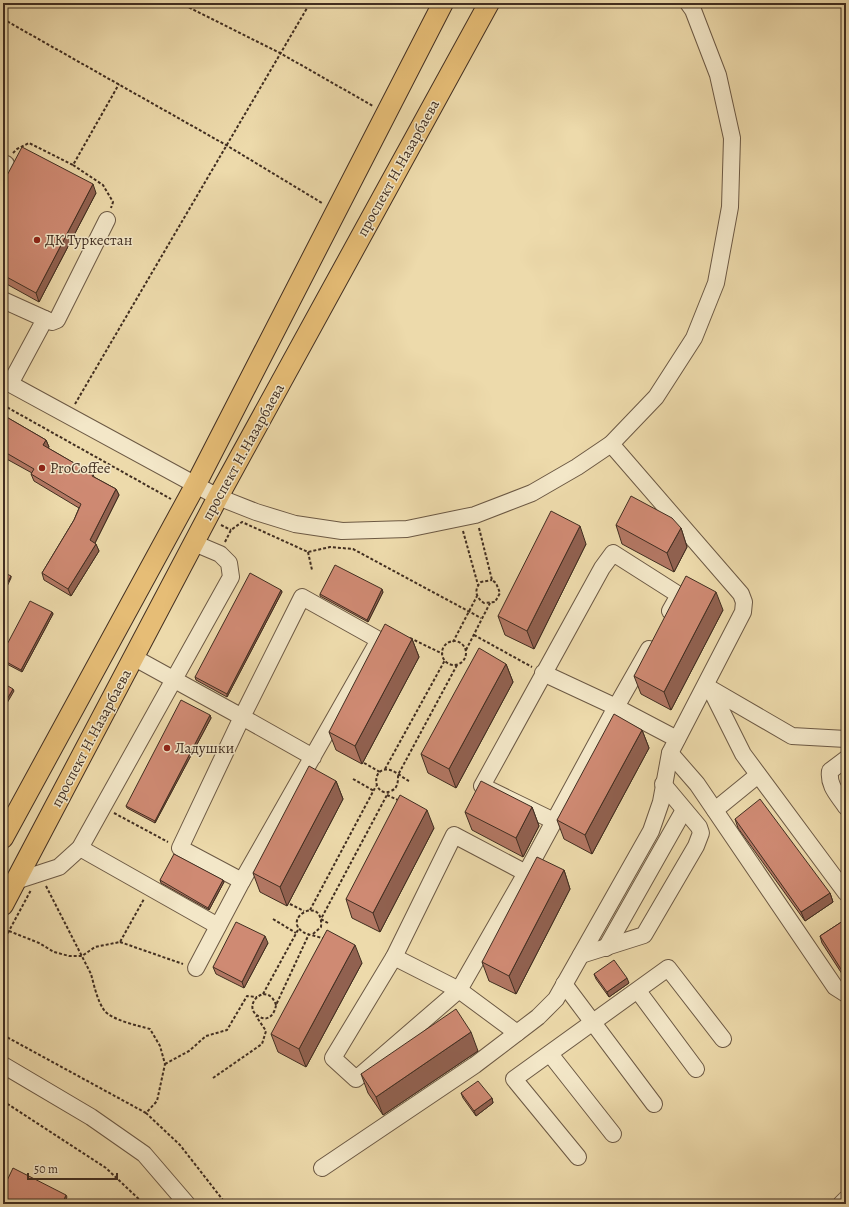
<svg xmlns="http://www.w3.org/2000/svg" width="849" height="1207" viewBox="0 0 849 1207" font-family="Alegreya,serif">
  <rect width="100%" height="100%" fill="#eddaab"/>
  <filter id="stains"><feTurbulence type="fractalNoise" baseFrequency=".005" numOctaves="4"/><feColorMatrix values="0 0 0 0 .2 0 0 0 0 .09 0 0 0 0 .02 0 0 0 .5 -.17"/></filter>
  <radialGradient id="worn" r=".72"><stop offset=".6" stop-color="#630" stop-opacity="0"/><stop offset="1" stop-color="#630" stop-opacity=".3"/></radialGradient>
  <g fill="none" stroke-linecap="round" stroke-linejoin="round">
    <g stroke="#6c5944" stroke-width="18">
      <g id="minor">
        <path d="M3,169L6,164"/>
        <path d="M3,300L45,319L10,384"/>
        <path d="M45,319L52,322L57,320L107,220"/>
        <path d="M3,380L218,497L256,512L295,524L342,531L407,529L475,515L532,493L577,467L611,444L656,397L694,338L716,283L730,207L732,138L718,75L693,10L688,3"/>
        <path d="M649,649L616,707L677,739"/>
        <path d="M133,657L242,717L302,597L379,640L242,881L180,848L242,717L313,757"/>
        <path d="M711,689L792,736L846,739"/>
        <path d="M711,690L743,754L846,893"/>
        <path d="M670,753L697,784L835,987L846,994"/>
        <path d="M846,759L830,771C828,786 838,795 846,807"/>
        <path d="M715,810L758,775"/>
        <path d="M554,821L482,786L602,568L613,553L679,595L670,611"/>
        <path d="M454,835L526,873L459,990L356,1079L333,1058L394,957Z"/>
        <path d="M80,848L218,926"/>
        <path d="M526,873L616,707L543,673"/>
        <path d="M16,881L59,867L80,848L231,577L229,563L220,554L194,543"/>
        <path d="M606,948L684,810"/>
        <path d="M581,955L644,935L696,846L701,833L699,827L663,784"/>
        <path d="M394,957L459,990L517,1033"/>
        <path d="M196,968L242,881"/>
        <path d="M564,984L654,1104"/>
        <path d="M638,991L696,1069"/>
        <path d="M550,1054L613,1134"/>
        <path d="M3,1065L91,1117L144,1154L187,1204"/>
        <path d="M578,1157L514,1079L668,968L723,1039"/>
        <path d="M322,1168L475,1065L538,1017L556,999L651,831L661,802L670,753L743,612L744,602L741,594L611,444"/>
        <path d="M841,1204L846,1199"/>
      </g>
    </g>
    <g stroke="#412e21" stroke-width="22">
      <g id="major">
        <path d="M3,838L196,484L443,3"/>
        <path d="M3,905L218,497L489,3"/>
      </g>
    </g>
    <g stroke="#412e21" stroke-width="2" stroke-dasharray="3 2" stroke-linecap="butt">
      <path d="M180,3L280,53L373,106"/>
      <path d="M3,19L226,145L322,203"/>
      <path d="M13,153L17,149L29,143L73,165L119,84"/>
      <path d="M73,165L103,185L113,202L111,208"/>
      <path d="M75,404L310,3"/>
      <path d="M3,405L171,499"/>
      <path d="M221,525L231,530"/>
      <path d="M479,528L492,580L496,583L500,593L495,602L484,603C475,597 474,589 481,582L492,580"/>
      <path d="M463,531L478,585"/>
      <path d="M225,542L231,530L242,522L308,552L330,547L353,549L481,618"/>
      <path d="M308,552L312,570"/>
      <path d="M474,635L532,667"/>
      <path d="M410,638L443,654"/>
      <circle cx="454" cy="653" r="12"/>
      <path d="M453,642L477,596"/>
      <path d="M466,650L490,603"/>
      <path d="M364,763L380,772"/>
      <path d="M385,769L445,660"/>
      <path d="M353,779L374,791"/>
      <path d="M409,781C403,778 397,772 390,770C370,765 373,799 391,791C398,788 398,782 398,775L457,665"/>
      <path d="M387,795L400,801"/>
      <path d="M114,813L168,842"/>
      <path d="M46,886L91,974C94,985 97,1000 104,1010C111,1020 139,1026 150,1029L160,1046L165,1064L157,1101L146,1113L180,1145L226,1204"/>
      <path d="M290,904L304,911"/>
      <path d="M310,910L376,786"/>
      <path d="M273,919L296,933"/>
      <path d="M328,923L321,919L388,793"/>
      <path d="M9,931L39,943L54,952L69,956H82L95,947L120,942L144,899"/>
      <path d="M313,934L321,927C324,894 281,918 303,932C307,935 318,936 324,939"/>
      <path d="M3,942L31,890"/>
      <path d="M120,942L183,964"/>
      <path d="M263,994L299,928"/>
      <path d="M276,1005C267,979 239,1007 260,1017C269,1022 275,1013 276,1005L309,934"/>
      <path d="M3,1035L146,1113"/>
      <path d="M165,1064L189,1051L206,1036L227,1030L247,996L257,997"/>
      <path d="M213,1078L262,1044L266,1031L256,1016"/>
      <path d="M3,1101L106,1168L144,1204"/>
    </g>
    <use href="#minor" stroke="#f3e7c8" stroke-width="16"/>
    <use href="#major" stroke="#e6bd76" stroke-width="20"/>
  </g>
  <g fill="#b27763" stroke="#412e21">
    <path d="M3,183L96,193L39,302L3,282Z"/>
    <path d="M3,415L46,440L49,447L48,448L93,474L94,477L116,489L119,495L95,543L99,551L71,596L44,580L42,573L74,520L79,508L34,481L31,474L32,473L3,457Z"/>
    <path d="M616,525L681,528L687,547L674,572L622,544Z"/>
    <path d="M586,544L534,649L505,635L498,616Z"/>
    <path d="M281,590L282,592L227,697L196,680L195,677Z"/>
    <path d="M383,592L368,622L320,596V594Z"/>
    <path d="M723,610L671,710L641,694L634,676Z"/>
    <path d="M52,612L53,614L22,672L3,662V652Z"/>
    <path d="M412,639L419,657L362,764L336,750L329,732Z"/>
    <path d="M506,664L513,682L456,788L428,773L421,754Z"/>
    <path d="M210,715L211,718L155,823L127,808L126,806Z"/>
    <path d="M642,730L649,748L592,854L564,839L557,820Z"/>
    <path d="M846,769V780L843,771Z"/>
    <path d="M336,781L343,799L287,906L260,892L253,873Z"/>
    <path d="M532,807L539,826L523,857L472,830L465,812Z"/>
    <path d="M735,819L830,893L833,902L805,921L738,828Z"/>
    <path d="M434,828L380,932L352,918L346,899Z"/>
    <path d="M564,870L570,889L516,994L489,981L482,962Z"/>
    <path d="M160,880H223L224,882L209,910L161,883Z"/>
    <path d="M846,919V980L822,943L820,936Z"/>
    <path d="M268,943L244,988L216,974L213,967Z"/>
    <path d="M362,963L306,1067L278,1052L271,1034Z"/>
    <path d="M594,974L629,983L609,997L596,979Z"/>
    <path d="M478,1051L383,1115L368,1093L361,1074Z"/>
    <path d="M461,1093L492,1098L493,1103L476,1116L463,1098Z"/>
  </g>
  <g fill="#916150" stroke="#412e21">
    <path d="M93,184L96,193L39,302L36,293Z"/>
    <path d="M46,440L49,447L46,452L43,445Z"/>
    <path d="M116,489L119,495L93,547L90,540Z"/>
    <path d="M580,526L586,544L534,649L527,631Z"/>
    <path d="M681,528L687,547L674,572L667,553Z"/>
    <path d="M96,544L99,551L71,596L68,589Z"/>
    <path d="M11,576V578L3,595V591Z"/>
    <path d="M382,589L383,592L368,622L367,620Z"/>
    <path d="M281,590L282,592L227,697V694Z"/>
    <path d="M716,592L723,610L671,710L664,692Z"/>
    <path d="M52,612L53,614L22,672L21,670Z"/>
    <path d="M412,639L419,657L362,764L355,746Z"/>
    <path d="M506,664L513,682L456,788L449,769Z"/>
    <path d="M13,689L14,691L3,710V706Z"/>
    <path d="M210,715L211,718L155,823V821Z"/>
    <path d="M642,730L649,748L592,854L585,835Z"/>
    <path d="M336,781L343,799L287,906L280,887Z"/>
    <path d="M532,807L539,826L523,857L516,838Z"/>
    <path d="M427,810L434,828L380,932L373,913Z"/>
    <path d="M564,870L570,889L516,994L509,976Z"/>
    <path d="M223,880L224,882L209,910L208,908Z"/>
    <path d="M830,893L833,902L805,921L801,912Z"/>
    <path d="M265,936L268,943L244,988L242,982Z"/>
    <path d="M355,945L362,963L306,1067L299,1049Z"/>
    <path d="M627,978L629,983L609,997L607,992Z"/>
    <path d="M471,1032L478,1051L383,1115L376,1097Z"/>
    <path d="M492,1098L493,1103L476,1116L474,1111Z"/>
    <path d="M66,1195L67,1197L64,1204H62Z"/>
  </g>
  <g fill="#cf8a73" stroke="#412e21">
    <path d="M22,147L93,184L36,293L3,275V183Z"/>
    <path d="M3,415L46,440L43,445L93,474L92,476L116,489L90,540L96,544L68,589L42,573L74,520L81,504L31,474L34,469L3,451Z"/>
    <path d="M631,496L672,518L681,528L667,553L616,525Z"/>
    <path d="M551,511L580,526L527,631L498,616Z"/>
    <path d="M335,565L382,589L367,620L320,594Z"/>
    <path d="M3,572L11,576L3,591Z"/>
    <path d="M250,573L281,590L227,694L195,677Z"/>
    <path d="M686,576L716,592L664,692L634,676Z"/>
    <path d="M30,601L52,612L21,670L3,660V652Z"/>
    <path d="M385,624L412,639L355,746L329,732Z"/>
    <path d="M479,648L506,664L449,769L421,754Z"/>
    <path d="M3,683L13,689L3,706Z"/>
    <path d="M181,700L210,715L155,821L126,806Z"/>
    <path d="M614,714L642,730L585,835L557,820Z"/>
    <path d="M309,766L336,781L280,887L253,873Z"/>
    <path d="M846,769V775L843,771Z"/>
    <path d="M481,781L532,807L516,838L465,812Z"/>
    <path d="M400,795L427,810L373,913L346,899Z"/>
    <path d="M760,799L830,893L801,912L735,819Z"/>
    <path d="M174,854L223,880L208,908L160,880Z"/>
    <path d="M537,857L564,870L509,976L482,962Z"/>
    <path d="M846,919V977L820,936Z"/>
    <path d="M236,922L265,936L242,982L213,967Z"/>
    <path d="M327,930L355,945L299,1049L271,1034Z"/>
    <path d="M614,960L627,978L607,992L594,974Z"/>
    <path d="M456,1009L471,1032L376,1097L361,1074Z"/>
    <path d="M478,1081L492,1098L474,1111L461,1093Z"/>
    <path d="M13,1168L66,1195L62,1204H3V1189Z"/>
  </g>
  <g fill="#8f2418" stroke="#f3e7c8" stroke-width="1.5">
    <circle cx="37" cy="240" r="4"/>
    <circle cx="42" cy="468" r="4"/>
    <circle cx="167" cy="748" r="4"/>
  </g>
  <g text-anchor="middle" dominant-baseline="central" stroke-width="3" stroke-linejoin="round" paint-order="stroke">
    <g font-size="15" fill="#412e21" stroke="#f3e7c8">
      <text transform="translate(398 168) rotate(-61)">проспект Н.Назарбаева</text>
      <text transform="translate(243 452) rotate(-61)">проспект Н.Назарбаева</text>
      <text transform="translate(91 738) rotate(-62)">проспект Н.Назарбаева</text>
    </g>
    <g font-size="15" fill="#412e21" stroke="#f3e7c8" text-anchor="start">
      <text x="45" y="240">ДК Туркестан</text>
      <text x="50" y="468">ProCoffee</text>
      <text x="175" y="748">Ладушки</text>
    </g>
  </g>
  <rect width="849" height="1207" fill="none" stroke="#eddaab" stroke-width="16"/>
  <rect x="4" y="4" width="841" height="1199" fill="none" stroke="#412e21" stroke-width="2"/>
  <rect x="8" y="8" width="833" height="1191" fill="none" stroke="#412e21"/>
  <path d="M28 1173v6h89v-6" fill="none" stroke="#412e21" stroke-width="2"/>
  <text x="34" y="1173" font-size="12" fill="#412e21" stroke="#f3e7c8" stroke-width="3" paint-order="stroke">50 m</text>
  <rect width="100%" height="100%" filter="url(#stains)"/>
  <rect width="100%" height="100%" fill="url(#worn)"/>
</svg>
